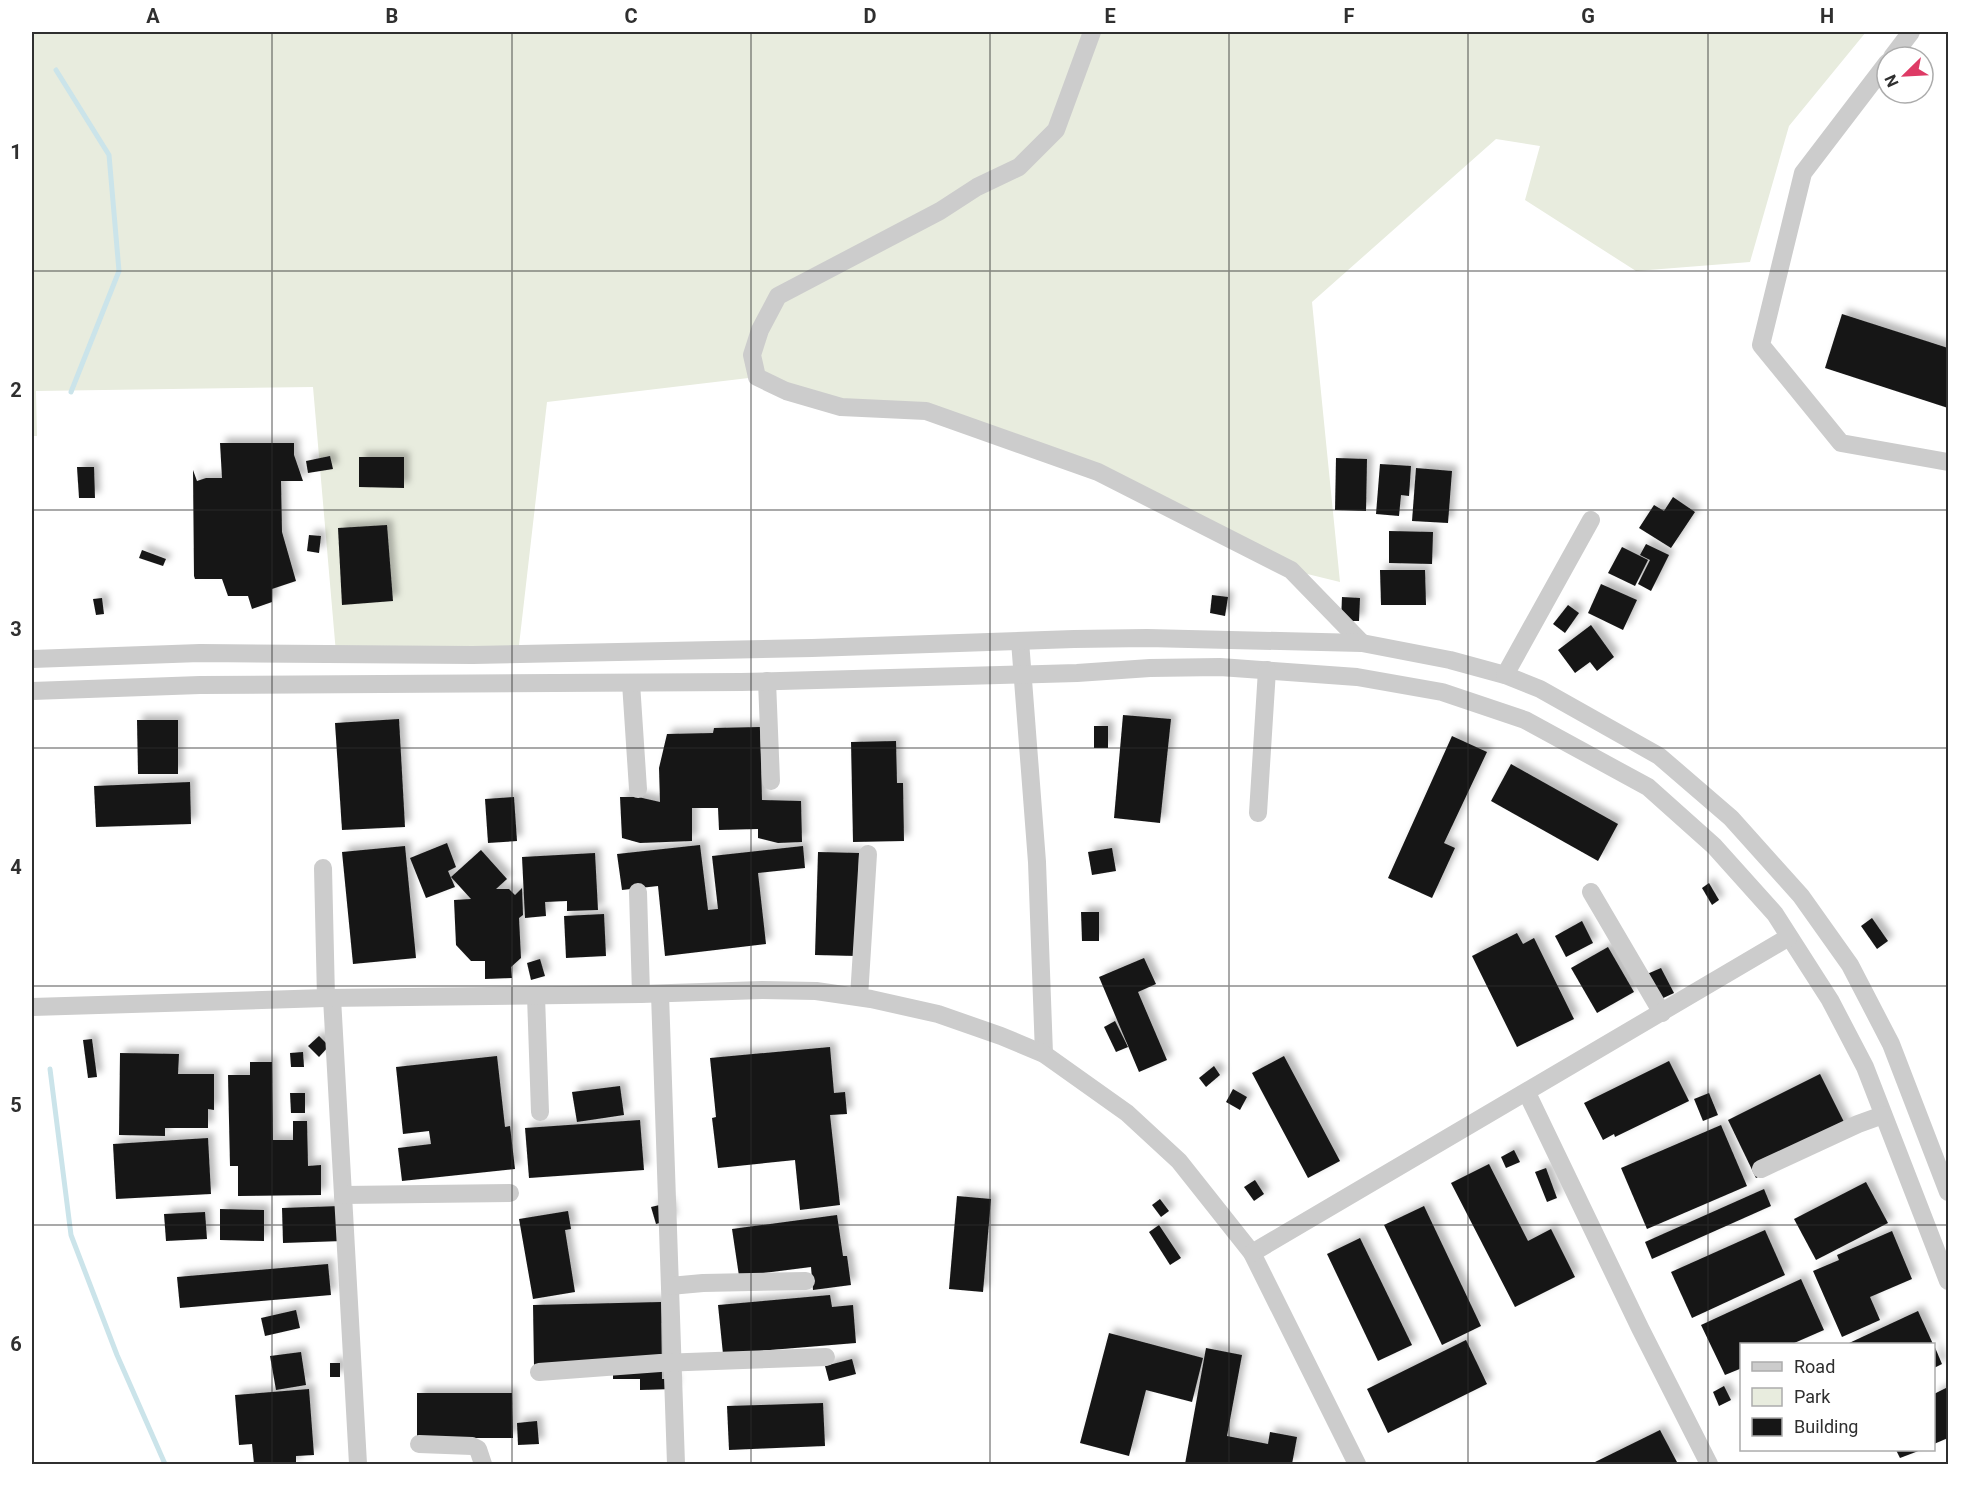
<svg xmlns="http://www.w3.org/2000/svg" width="1980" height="1496" viewBox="0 0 1980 1496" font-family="Roboto,sans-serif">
  <defs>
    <filter id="shadow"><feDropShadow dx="5.5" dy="-5.5" stdDeviation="3" flood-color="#0004"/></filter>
  </defs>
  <rect width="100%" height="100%" fill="#fff"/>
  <path fill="#e8ecde" d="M32,32H1866L1789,126L1750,262L1636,271L1525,200L1540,146L1496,139L1312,302L1340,582L1291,570L1098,472L926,411L841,407L757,377L547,402L518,654L336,653L313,387L36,391L37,436H32Z"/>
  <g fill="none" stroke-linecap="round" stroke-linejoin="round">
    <g stroke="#cbe4ea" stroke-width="5">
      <path d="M56,70L109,155L119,271L71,392"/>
      <path d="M50,1069L71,1235L117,1355L165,1464"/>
    </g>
  </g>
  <g fill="#161616" filter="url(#shadow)">
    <path d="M1842,314L1948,348V408L1825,368Z"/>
    <path d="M220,443H294V455L303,481H281L282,532L296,581L272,589V602L252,609L248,596H228L222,579H195L194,576L193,470L197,481L206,478H222Z"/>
    <path d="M330,456L333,469L308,473L306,461Z"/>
    <path d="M359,457H404V488L359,487Z"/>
    <path d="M1336,458L1367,459L1366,511L1335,510Z"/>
    <path d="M1380,464L1411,466L1409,496L1401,495L1399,516L1376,514Z"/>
    <path d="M77,467H94L95,498H79Z"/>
    <path d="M1416,468L1452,471L1448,523L1412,521Z"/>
    <path d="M1673,497L1695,512L1671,548L1639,528L1654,505L1664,511Z"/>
    <path d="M387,525L393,601L342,605L338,528Z"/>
    <path d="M1389,531L1433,532L1432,564L1389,563Z"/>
    <path d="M309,535L321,536L319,553L307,551Z"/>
    <path d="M1646,544L1669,555L1651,591L1638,584L1650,560L1640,555Z"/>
    <path d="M1622,547L1648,560L1635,586L1608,573Z"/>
    <path d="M142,550L166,559L163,566L139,558Z"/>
    <path d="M1380,570H1425L1426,605H1381Z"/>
    <path d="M1601,584L1637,600L1623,630L1588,613Z"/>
    <path d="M1212,595L1228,597L1225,616L1210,613Z"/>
    <path d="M1342,597L1360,598L1359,621H1341Z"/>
    <path d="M102,598L104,614L96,615L93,599Z"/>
    <path d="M1568,605L1579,613L1565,633L1553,624Z"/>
    <path d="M1591,625L1614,657L1597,671L1590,662L1575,673L1558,650Z"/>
    <path d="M1123,715L1171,719L1160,823L1114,818Z"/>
    <path d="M399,719L405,827L342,830L335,723Z"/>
    <path d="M137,720H178V774H138Z"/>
    <rect x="1094" y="726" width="14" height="22"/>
    <path d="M760,727L762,800L801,801L802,842L778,843L758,838V829L719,830L718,808H692V841L640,843L622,838L620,797H638L660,802L659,768L667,734L713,733L714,728Z"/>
    <path d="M1452,736L1487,752L1444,843L1455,848L1432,898L1388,878Z"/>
    <path d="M896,741L897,783H903L904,841L853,842L851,742Z"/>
    <path d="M1511,764L1618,824L1598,861L1491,801Z"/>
    <path d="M190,782L191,824L96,827L94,786Z"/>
    <path d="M514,797L517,841L488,843L485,799Z"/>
    <path d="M447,843L456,867L448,871L455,887L426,898L410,858Z"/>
    <path d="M700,845L708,910L718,909L712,856L803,846L805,868L758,873L766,944L665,956L658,886L622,890L617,854Z"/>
    <path d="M405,846L416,958L353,964L342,852Z"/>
    <path d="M1112,848L1116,871L1092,875L1088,852Z"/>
    <path d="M481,850L507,879L496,889H509L515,895L522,888L523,915L519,918L521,958L511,967L512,978L485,979V961H471L456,945L454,900L471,899L451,877Z"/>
    <path d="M818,852L859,853L856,956L815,955Z"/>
    <path d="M595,853L598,910L567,911V901L545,902L546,916L525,918L522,857Z"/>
    <path d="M1709,883L1719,900L1712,905L1702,888Z"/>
    <path d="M1081,912H1099V941H1082Z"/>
    <path d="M604,914L606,956L566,958L564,916Z"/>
    <path d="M1872,918L1888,941L1877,949L1861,926Z"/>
    <path d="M1582,921L1593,943L1566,957L1555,936Z"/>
    <path d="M1517,933L1523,944L1534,938L1574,1019L1517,1047L1472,956Z"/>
    <path d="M1608,947L1634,992L1597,1013L1571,968Z"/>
    <path d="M1144,958L1156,984L1138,992L1167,1060L1139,1072L1099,977Z"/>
    <path d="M540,959L545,976L531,980L527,963Z"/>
    <path d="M1661,968L1674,993L1659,1000L1647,974Z"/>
    <path d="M1115,1021L1128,1047L1116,1052L1104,1027Z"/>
    <path d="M319,1036L329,1046L319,1057L308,1046Z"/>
    <path d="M92,1039L97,1077L88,1078L83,1040Z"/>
    <path d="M830,1047L834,1093L845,1092L847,1114L830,1115L840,1205L800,1210L795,1160L718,1168L712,1118L716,1117L710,1058Z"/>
    <path d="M303,1052L304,1067H291L290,1053Z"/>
    <path d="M120,1053L179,1054L178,1074H214V1110L208,1109V1128H165V1136L119,1135Z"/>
    <path d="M497,1056L505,1127L510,1126L515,1169L402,1181L398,1148L431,1144L429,1131L403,1134L396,1067Z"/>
    <path d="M1284,1056L1340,1161L1308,1178L1252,1073Z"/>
    <path d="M1669,1061L1689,1101L1615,1137L1614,1134L1603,1140L1584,1103Z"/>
    <path d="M250,1062H272L273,1140H293V1121H307L308,1166L321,1165V1195L238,1196V1166H230L228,1075H250Z"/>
    <path d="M1214,1066L1220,1075L1206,1087L1199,1078Z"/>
    <path d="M1820,1074L1849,1132L1756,1178L1728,1120Z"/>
    <path d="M620,1086L624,1115L577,1122L572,1092Z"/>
    <path d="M1233,1089L1247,1097L1240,1110L1226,1102Z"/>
    <path d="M290,1093H305V1113H291Z"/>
    <path d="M1709,1093L1718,1115L1703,1121L1694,1099Z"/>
    <path d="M640,1120L644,1170L529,1178L525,1128Z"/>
    <path d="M1721,1125L1747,1186L1647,1229L1621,1168Z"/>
    <path d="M208,1138L211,1194L116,1199L113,1144Z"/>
    <path d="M1514,1150L1520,1162L1506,1168L1501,1157Z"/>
    <path d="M1489,1164L1528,1241L1551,1229L1575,1277L1515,1307L1451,1183Z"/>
    <path d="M1546,1168L1557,1198L1547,1202L1535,1172Z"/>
    <path d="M1255,1180L1264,1194L1254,1201L1244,1187Z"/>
    <path d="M1866,1182L1888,1223L1816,1260L1794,1219Z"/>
    <path d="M1764,1189L1771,1206L1652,1259L1645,1242Z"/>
    <path d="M957,1196L991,1199L983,1292L949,1289Z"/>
    <path d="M1160,1199L1169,1211L1161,1217L1152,1205Z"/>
    <path d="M668,1203L672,1220L656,1224L651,1207Z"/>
    <path d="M341,1206L343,1241L283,1243L282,1208Z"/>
    <path d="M1424,1206L1481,1326L1442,1345L1384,1225Z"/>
    <path d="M220,1209L264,1210V1241L220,1240Z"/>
    <path d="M568,1211L571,1229L565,1230L575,1292L533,1299L519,1219Z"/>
    <path d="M205,1212L207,1239L166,1241L164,1214Z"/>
    <path d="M837,1215L843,1256H847L851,1285L813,1290L811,1267L739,1276L732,1229Z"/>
    <path d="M1159,1225L1181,1258L1170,1265L1149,1232Z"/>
    <path d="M1765,1230L1785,1275L1692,1318L1671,1272Z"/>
    <path d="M1892,1231L1912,1279L1870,1297L1880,1320L1842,1337L1813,1271L1839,1260L1837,1255Z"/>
    <path d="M1360,1238L1412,1345L1378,1361L1327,1254Z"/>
    <path d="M328,1264L331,1295L180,1308L177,1277Z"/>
    <path d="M1801,1279L1824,1330L1792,1344H1742V1368L1725,1375L1701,1325Z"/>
    <path d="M830,1295L832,1307L853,1305L856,1343L723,1354L718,1305Z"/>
    <path d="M661,1302L662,1379H674V1389L640,1390V1379H613V1365L534,1366L533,1305Z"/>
    <path d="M296,1310L300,1328L265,1336L261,1318Z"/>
    <path d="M1918,1311L1933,1344H1847Z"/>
    <path d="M1109,1333L1203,1358L1192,1402L1146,1390L1129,1456L1080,1443Z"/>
    <path d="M1466,1340L1487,1384L1388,1433L1367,1389Z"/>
    <path d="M1934,1345L1942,1364L1934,1368Z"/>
    <path d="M1206,1348L1242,1355L1227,1436L1268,1444L1270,1432L1297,1437L1292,1464H1185Z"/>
    <path d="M301,1352L306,1385L276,1390L270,1356Z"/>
    <path d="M852,1359L856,1374L829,1381L825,1366Z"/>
    <rect x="330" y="1363" width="10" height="14"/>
    <path d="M1724,1386L1731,1400L1719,1406L1713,1392Z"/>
    <path d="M1948,1387V1438L1934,1444V1394Z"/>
    <path d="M309,1389L314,1455L296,1456V1464H254L252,1444L239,1445L235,1395Z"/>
    <path d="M417,1393H512L513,1438H417Z"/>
    <path d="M823,1403L825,1446L729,1450L727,1406Z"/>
    <path d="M537,1421L539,1444L518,1445L517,1423Z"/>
    <path d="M1660,1430L1678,1464H1591Z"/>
    <path d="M1896,1450H1921L1900,1458Z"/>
  </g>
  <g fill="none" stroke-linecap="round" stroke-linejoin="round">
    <g stroke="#ccc" stroke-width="18">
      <path d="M1092,32L1056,130L1019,167L977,187L940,211L778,296L760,330L752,355L757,377L786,391L841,407L926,411L1098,472L1291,570L1362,643"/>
      <path d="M1892,57L1911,32"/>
      <path d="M1887,63L1803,173L1761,345L1841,443L1948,462"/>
      <path d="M1020,641L1037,862L1044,1054"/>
      <path d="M32,659L200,653L473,655L812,648L1074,639L1147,638L1362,643L1450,660L1505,675L1540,689L1659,756L1731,818L1801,896L1850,965L1891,1044L1948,1192"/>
      <path d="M1505,675L1591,520"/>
      <path d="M767,681L771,781"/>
      <path d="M631,683L638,789"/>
      <path d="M32,691L200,685L741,682L1077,673L1150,668L1220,667L1357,677L1442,692L1525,720L1648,787L1714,846L1775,914L1830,1000L1865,1067L1948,1281"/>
      <path d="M1258,813L1267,670"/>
      <path d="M323,868L326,998"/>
      <path d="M638,892L641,994"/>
      <path d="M1591,892L1662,1013"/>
      <path d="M660,994L676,1464"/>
      <path d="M536,996L540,1112"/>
      <path d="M859,997L868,854"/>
      <path d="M332,998L358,1464"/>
      <path d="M32,1007L326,998L641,994L762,990L816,991L871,999L938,1014L1001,1036L1044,1054L1127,1113L1179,1161L1252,1253L1357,1464"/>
      <path d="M1527,1093L1640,1328L1709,1464"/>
      <path d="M1761,1169L1858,1124L1883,1115"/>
      <path d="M343,1195L510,1193"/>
      <path d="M1252,1253L1789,937"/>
      <path d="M670,1286L703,1283L806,1281"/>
      <path d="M539,1372L660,1363L826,1357"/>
      <path d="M419,1444L472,1446L478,1449L483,1464"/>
    </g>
  </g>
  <path fill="none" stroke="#2f2f2f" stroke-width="1.5" stroke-opacity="0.55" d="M272,32V1464M512,32V1464M751,32V1464M990,32V1464M1229,32V1464M1468,32V1464M1708,32V1464M32,271H1948M32,510H1948M32,748H1948M32,986H1948M32,1225H1948"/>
  <rect width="1980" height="1496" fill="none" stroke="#ffffff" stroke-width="66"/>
  <rect x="1740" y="1343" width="195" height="108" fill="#ffffff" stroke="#acacac" stroke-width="1.5"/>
  <rect x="1752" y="1362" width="30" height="9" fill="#cccccc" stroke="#acacac" stroke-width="1.5"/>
  <text x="1794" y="1373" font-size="18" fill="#2f2f2f">Road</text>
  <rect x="1752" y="1388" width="30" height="18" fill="#e8ecde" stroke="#acacac" stroke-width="1.5"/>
  <text x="1794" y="1403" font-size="18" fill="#2f2f2f">Park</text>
  <rect x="1752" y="1418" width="30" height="18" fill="#161616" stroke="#acacac" stroke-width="1.5"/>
  <text x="1794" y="1433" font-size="18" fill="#2f2f2f">Building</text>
  <g transform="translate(1905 75) rotate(246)"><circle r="28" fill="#ffffff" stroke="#acacac" stroke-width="1.5"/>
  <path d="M0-4.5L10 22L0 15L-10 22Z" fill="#de3a65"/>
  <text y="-9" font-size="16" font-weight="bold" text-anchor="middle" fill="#2f2f2f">N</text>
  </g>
  <rect x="33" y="33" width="1914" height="1430" fill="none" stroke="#2f2f2f" stroke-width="2"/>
  <g font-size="20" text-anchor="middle" font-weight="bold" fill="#2f2f2f">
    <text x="153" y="23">A</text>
    <text x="392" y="23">B</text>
    <text x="631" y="23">C</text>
    <text x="870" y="23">D</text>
    <text x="1110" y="23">E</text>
    <text x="1349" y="23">F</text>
    <text x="1588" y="23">G</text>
    <text x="1827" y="23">H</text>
    <text x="16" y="159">1</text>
    <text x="16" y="397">2</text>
    <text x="16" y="636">3</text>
    <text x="16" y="874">4</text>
    <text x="16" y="1112">5</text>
    <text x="16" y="1351">6</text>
  </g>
</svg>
